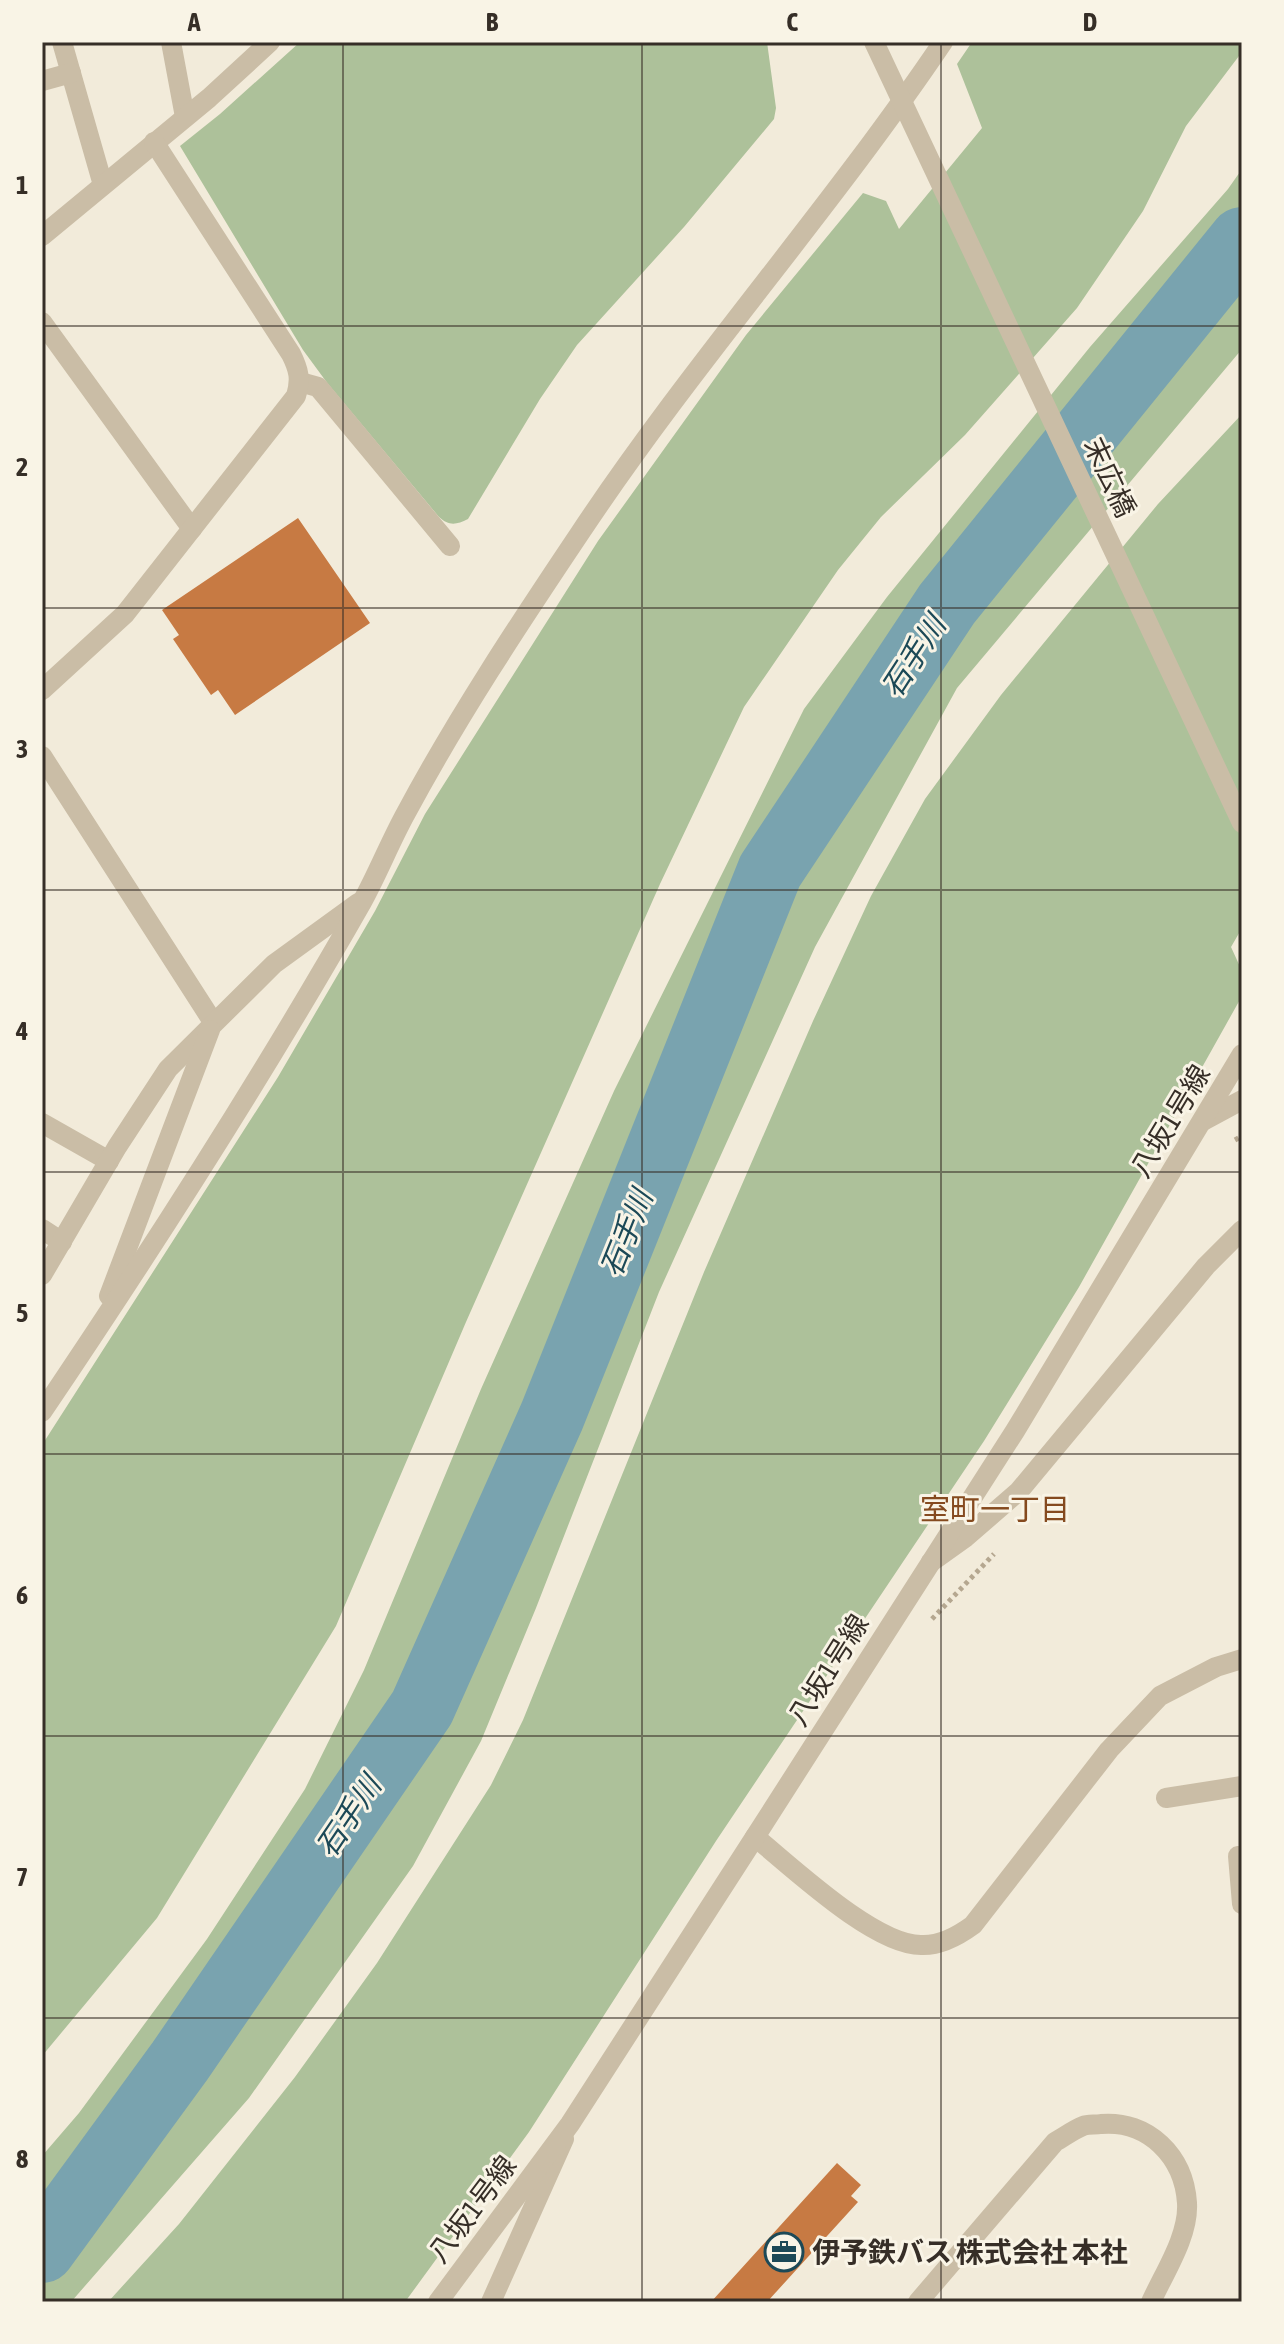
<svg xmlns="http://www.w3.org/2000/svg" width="1284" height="2344" viewBox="0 0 1284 2344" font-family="'Asap Condensed','Noto Sans JP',sans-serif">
  <rect width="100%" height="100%" fill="#f2ebda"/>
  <g fill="#adc19a">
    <path d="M300,42H767L776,108L774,119L684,227L577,345L540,399L468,519C456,525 449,526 439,517L328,384L303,350L180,146L220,114Z"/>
    <path d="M972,42H1242V52L1186,126L1143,211L1077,308L965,435L881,517L838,570L744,707L660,884L466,1322L336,1626L157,1918L42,2056V1445L278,1077L375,911L425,814L598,541L746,335L863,193L886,201L899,229L982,128L957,64Z"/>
    <path d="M1242,169V349L957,688L815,947L659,1292L536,1608L481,1741L413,1866L249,2098L71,2302H42V2156L79,2113L207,1939L305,1789L364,1670L481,1389L614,1091L804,709L887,597L1090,347L1228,189Z"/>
    <path d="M1242,414V928L1231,947L1242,971V996L1079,1287L984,1441L716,1841L529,2132L405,2302H108L179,2224L295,2077L377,1963L491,1785L523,1720L704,1272L813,1021L871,896L925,799L1001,695L1158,504Z"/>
  </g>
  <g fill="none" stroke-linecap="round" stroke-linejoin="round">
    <path stroke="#79a3af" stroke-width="66" d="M42,2250L180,2061L422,1708L552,1416L770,871L947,604L1242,240"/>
  </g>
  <g fill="#c77a43">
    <path d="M298,518L370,623L235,715L218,690L211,695L173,639L179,635L162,610Z"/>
    <path d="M837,2163L861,2185L851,2196L858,2202L767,2302H711Z"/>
  </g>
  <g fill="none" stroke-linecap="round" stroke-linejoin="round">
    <g stroke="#b5a790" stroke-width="5" stroke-dasharray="4 4" stroke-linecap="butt">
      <path d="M1235,1140L1242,1136"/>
      <path d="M932,1619L994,1554"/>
    </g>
    <g stroke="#cabda6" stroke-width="20">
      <path d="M755,1837C792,1867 874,1945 921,1945C940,1946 958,1936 973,1925L1109,1750L1160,1696L1216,1667L1242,1659"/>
      <path d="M918,2302L1055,2142C1064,2137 1073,2130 1083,2126C1088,2124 1095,2125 1101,2124C1148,2120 1184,2156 1187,2203C1189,2236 1164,2273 1151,2302"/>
    </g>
    <g stroke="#cabda6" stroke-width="20">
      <path d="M62,42L103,185"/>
      <path d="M171,42L185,117"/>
      <path d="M42,81L71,73"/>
      <path d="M42,236L209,98L270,42"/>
      <path d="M42,322L192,529"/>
      <path d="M300,382L318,387L450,546"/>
      <path d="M42,690L125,614L296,396C301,379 299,370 291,354L154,142"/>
      <path d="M42,756L213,1022"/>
      <path d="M42,1123L109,1161"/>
      <path d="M42,1229L62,1242"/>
      <path d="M42,1275L117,1147L168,1069L274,964L358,903"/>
      <path d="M109,1296L210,1030"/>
      <path d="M42,1412C154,1246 263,1076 362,902C378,873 390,842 406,813C458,716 519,624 580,533C693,363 829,211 943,42"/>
      <path d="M931,1562L966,1537L1019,1491L1206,1266L1242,1230"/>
      <path d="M1166,1798L1242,1786"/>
      <path d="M1238,1856L1242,1904"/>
      <path d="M491,2302L564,2139"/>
    </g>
    <g stroke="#cabda6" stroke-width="20">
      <path d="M874,42L1242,823"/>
      <path d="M1203,1121L1242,1100"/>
      <path d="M438,2302L570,2124L755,1837L1015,1431L1242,1054"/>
    </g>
  </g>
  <path fill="none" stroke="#362e27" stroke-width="2" stroke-opacity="0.55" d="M343,42V2302M642,42V2302M941,42V2302M42,326H1242M42,608H1242M42,890H1242M42,1172H1242M42,1454H1242M42,1736H1242M42,2018H1242"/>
  <defs>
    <g id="office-ring" transform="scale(2)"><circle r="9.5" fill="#f9f4e6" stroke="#1c4957" stroke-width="1.5"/><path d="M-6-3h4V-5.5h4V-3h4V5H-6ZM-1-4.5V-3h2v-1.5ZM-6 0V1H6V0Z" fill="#1c4957"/></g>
  </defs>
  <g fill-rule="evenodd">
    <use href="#office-ring" x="784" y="2252"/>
  </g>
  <g text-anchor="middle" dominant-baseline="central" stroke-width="6" stroke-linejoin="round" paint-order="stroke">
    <g font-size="28" fill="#362e27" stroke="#f9f4e6">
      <text transform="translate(1110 477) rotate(65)">末広橋</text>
      <text transform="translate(1170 1121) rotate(-59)">八坂1号線</text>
      <text transform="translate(828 1670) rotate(-58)">八坂1号線</text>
      <text transform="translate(472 2209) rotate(-53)">八坂1号線</text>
    </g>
    <g font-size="28" font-weight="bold" fill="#362e27" stroke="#f9f4e6" text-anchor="start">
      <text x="812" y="2252">伊予鉄バス 株式会社 本社</text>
    </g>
    <g font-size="30" font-style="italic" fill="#1c4957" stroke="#f9f4e6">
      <text transform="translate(913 656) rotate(-57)">石手川</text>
      <text transform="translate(626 1233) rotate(-68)">石手川</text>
      <text transform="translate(348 1816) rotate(-56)">石手川</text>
    </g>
    <g font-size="30" fill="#854a1f" stroke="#f9f4e6">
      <text x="995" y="1509">室町一丁目</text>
    </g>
  </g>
  <rect width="1284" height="2344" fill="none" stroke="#f9f4e6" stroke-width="88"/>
  <rect x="44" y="44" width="1196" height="2256" fill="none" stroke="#362e27" stroke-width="3"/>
  <g font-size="26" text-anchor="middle" font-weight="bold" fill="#362e27">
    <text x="194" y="31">A</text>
    <text x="492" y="31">B</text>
    <text x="792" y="31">C</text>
    <text x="1090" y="31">D</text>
    <text x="22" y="194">1</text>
    <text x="22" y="476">2</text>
    <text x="22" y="758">3</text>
    <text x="22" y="1040">4</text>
    <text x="22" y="1322">5</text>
    <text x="22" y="1604">6</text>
    <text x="22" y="1886">7</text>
    <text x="22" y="2168">8</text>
  </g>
</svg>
